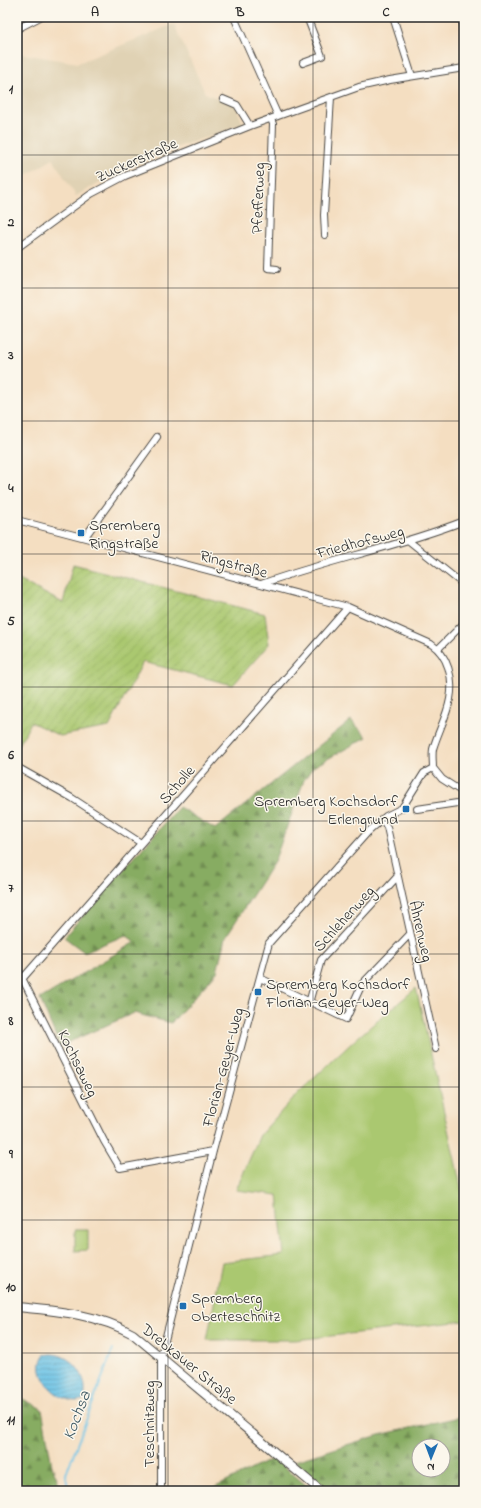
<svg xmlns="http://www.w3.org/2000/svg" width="481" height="1508" viewBox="0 0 481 1508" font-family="'Indie Flower',sans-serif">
<defs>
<pattern id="forest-firs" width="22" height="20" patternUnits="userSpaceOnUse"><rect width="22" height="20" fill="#87ac62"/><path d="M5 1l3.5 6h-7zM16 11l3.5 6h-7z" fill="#6f8c51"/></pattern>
<pattern id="garden-furrows" width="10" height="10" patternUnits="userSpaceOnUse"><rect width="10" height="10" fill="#aac870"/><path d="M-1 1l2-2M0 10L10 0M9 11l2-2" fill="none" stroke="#92ac61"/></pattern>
<pattern id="water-rules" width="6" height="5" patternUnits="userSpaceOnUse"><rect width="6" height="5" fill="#67c1e5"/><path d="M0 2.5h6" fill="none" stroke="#559dba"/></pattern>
</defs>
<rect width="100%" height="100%" fill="#fbf7ec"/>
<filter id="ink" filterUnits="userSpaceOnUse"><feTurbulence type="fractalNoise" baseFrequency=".025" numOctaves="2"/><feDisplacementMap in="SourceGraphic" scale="8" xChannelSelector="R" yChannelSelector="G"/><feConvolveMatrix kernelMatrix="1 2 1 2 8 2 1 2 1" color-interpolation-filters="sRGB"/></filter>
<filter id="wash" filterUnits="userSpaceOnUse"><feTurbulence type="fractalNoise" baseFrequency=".012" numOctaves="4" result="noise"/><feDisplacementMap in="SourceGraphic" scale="16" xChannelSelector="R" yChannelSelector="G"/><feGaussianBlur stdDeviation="0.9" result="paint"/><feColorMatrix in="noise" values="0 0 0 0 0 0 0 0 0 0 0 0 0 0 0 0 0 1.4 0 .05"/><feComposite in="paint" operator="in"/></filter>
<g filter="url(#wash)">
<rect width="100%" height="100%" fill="#f4dec1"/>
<path fill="#e0d2b4" d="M 174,24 L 205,93 L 236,106 L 243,124 L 164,152 L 112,175 L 76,196 L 53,159 L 17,181 L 17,53 L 78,63 Z"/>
<path fill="#aac870" stroke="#6a7a4e" d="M 416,988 L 464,1200 L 464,1321 L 295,1340 L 207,1340 L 222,1262 L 284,1255 L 278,1195 L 236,1190 L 260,1135 L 297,1094 L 357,1038 Z
M 75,1230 L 88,1230 L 88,1250 L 75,1251 Z"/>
<path fill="url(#forest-firs)" stroke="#596c46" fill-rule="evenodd" d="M 351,720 L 367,737 L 313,767 L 304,780 L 274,862 L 225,938 L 217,972 L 171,1023 L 134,1013 L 60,1046 L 40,999 L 135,942 L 126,935 L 84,952 L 64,937 L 179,807 L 215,829 Z
M 17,1396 L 42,1409 L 52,1466 L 62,1491 L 17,1491 Z
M 464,1416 L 464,1491 L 330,1491 L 295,1461 L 379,1435 ZM 419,1446 L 443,1446 L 443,1470 L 419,1470 Z
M 274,1458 L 313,1491 L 208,1491 Z"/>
<path fill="url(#garden-furrows)" stroke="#6a7a4e" d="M 73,564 L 265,614 L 269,644 L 233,685 L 143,662 L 109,727 L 60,736 L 31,722 L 17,749 L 17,579 L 63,603 Z"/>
<path fill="url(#water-rules)" stroke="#497688" d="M 50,1354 C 72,1354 90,1377 84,1399 C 66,1409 29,1378 44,1355 Z"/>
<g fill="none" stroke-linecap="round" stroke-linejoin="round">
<path stroke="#67c1e5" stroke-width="2" d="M 68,1491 L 66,1474 L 113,1349"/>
</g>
</g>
<g filter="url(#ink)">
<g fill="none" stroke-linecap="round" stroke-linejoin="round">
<g stroke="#494642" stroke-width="8">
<path id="minor" d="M 234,17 L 278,116
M 393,17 L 412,76
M 461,17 L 464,27
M 17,29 L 40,17
M 303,63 L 322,56 L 307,17
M 223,99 L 237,105 L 250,126
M 271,119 L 273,124 L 268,268 L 277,269
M 325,235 L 324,215 L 331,97
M 17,248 L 91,194 L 125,176 L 250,126 L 359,87 L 390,80 L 464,68
M 17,520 L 348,607 L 431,644 C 448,655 454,679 450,699 C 447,716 438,732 433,749 C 432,755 433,762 433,768
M 85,537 L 157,437
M 409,541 L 464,585
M 261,584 C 328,560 398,547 464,521
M 438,649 L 464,623
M 17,767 L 72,798 L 141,843
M 433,768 L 442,779 L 464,793
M 417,809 L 464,802
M 382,819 L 387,827 L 436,1049
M 17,968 L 104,1141 L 120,1168 L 213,1151
M 23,978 L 348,607
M 260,978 L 346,1019 L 362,984 L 410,934
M 309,1003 L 321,960 L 397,877
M 161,1491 L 161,1356 L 213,1151 L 269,943 L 367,833 L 386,816 L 402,808 L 424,773 L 433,768"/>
</g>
<g stroke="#494642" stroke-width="10">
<path id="tertiary" d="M 17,1307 C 58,1311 97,1314 133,1334 L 321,1491"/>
</g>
<use href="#minor" stroke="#fff" stroke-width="6"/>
<use href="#tertiary" stroke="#fff" stroke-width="8"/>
</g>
</g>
<path fill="none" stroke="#2b2b2b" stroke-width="1" stroke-opacity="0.55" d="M 168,17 L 168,1491M 313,17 L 313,1491M 17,155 L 464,155M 17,288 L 464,288M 17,421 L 464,421M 17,554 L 464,554M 17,687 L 464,687M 17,821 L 464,821M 17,954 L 464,954M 17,1087 L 464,1087M 17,1220 L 464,1220M 17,1353 L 464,1353"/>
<g fill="#1f6fb2" stroke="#fbf7ec" stroke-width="1.5">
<rect x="77" y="529" width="8" height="8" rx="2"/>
<rect x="402" y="805" width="8" height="8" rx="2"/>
<rect x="254" y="988" width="8" height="8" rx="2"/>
<rect x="179" y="1302" width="8" height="8" rx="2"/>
</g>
<g text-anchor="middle" stroke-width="3" stroke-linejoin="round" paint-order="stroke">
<g font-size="16" fill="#2b2b2b" stroke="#fbf7ec">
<text transform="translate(136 159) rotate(-24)" y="6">Zuckerstraße</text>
<text transform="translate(257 198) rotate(-88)" y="6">Pfefferweg</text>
<text transform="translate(360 541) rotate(-15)" y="6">Friedhofsweg</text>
<text transform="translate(234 563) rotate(15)" y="6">Ringstraße</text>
<text transform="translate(176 784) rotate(-49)" y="6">Scholle</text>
<text transform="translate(343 918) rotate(-48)" y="6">Schlehenweg</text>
<text transform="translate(422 931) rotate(77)" y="6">Ährenweg</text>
<text transform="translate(79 1063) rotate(64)" y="6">Kochsaweg</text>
<text transform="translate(222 1067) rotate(-75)" y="6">Florian-Geyer-Weg</text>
<text transform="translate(190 1363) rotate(39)" y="6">Drebkauer Straße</text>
<text transform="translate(148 1424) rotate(-90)" y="6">Teschnitzweg</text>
</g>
<g font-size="16" fill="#2b2b2b" stroke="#fbf7ec" text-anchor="start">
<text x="89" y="530">Spremberg<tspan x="89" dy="18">Ringstraße</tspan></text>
<text x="398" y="806" text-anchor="end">Spremberg Kochsdorf<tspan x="398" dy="18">Erlengrund</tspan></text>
<text x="266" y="989">Spremberg Kochsdorf<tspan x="266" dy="18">Florian-Geyer-Weg</tspan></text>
<text x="191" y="1303">Spremberg<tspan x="191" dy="18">Oberteschnitz</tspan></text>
</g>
<g font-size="17" font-style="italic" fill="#3d5863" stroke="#fbf7ec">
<text transform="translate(76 1415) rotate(-69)" y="6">Kochsa</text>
</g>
</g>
<rect width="481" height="1508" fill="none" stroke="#fbf7ec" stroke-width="44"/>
<g transform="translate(431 1458) rotate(181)"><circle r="19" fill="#fbf7ec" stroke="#a8a59f"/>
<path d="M0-3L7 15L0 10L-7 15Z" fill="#1f6fb2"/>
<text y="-6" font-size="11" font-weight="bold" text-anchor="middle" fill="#2b2b2b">N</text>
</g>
<rect x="22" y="22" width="437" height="1464" fill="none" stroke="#2b2b2b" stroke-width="1.5"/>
<g font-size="13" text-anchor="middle" font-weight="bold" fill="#2b2b2b">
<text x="95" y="16">A</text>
<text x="240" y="16">B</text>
<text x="386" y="16">C</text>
<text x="11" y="93">1</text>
<text x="11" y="226">2</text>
<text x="11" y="359">3</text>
<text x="11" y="492">4</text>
<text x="11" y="625">5</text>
<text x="11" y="759">6</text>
<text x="11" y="892">7</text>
<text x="11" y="1025">8</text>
<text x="11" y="1158">9</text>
<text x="11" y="1291">10</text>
<text x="11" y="1424">11</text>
</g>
</svg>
